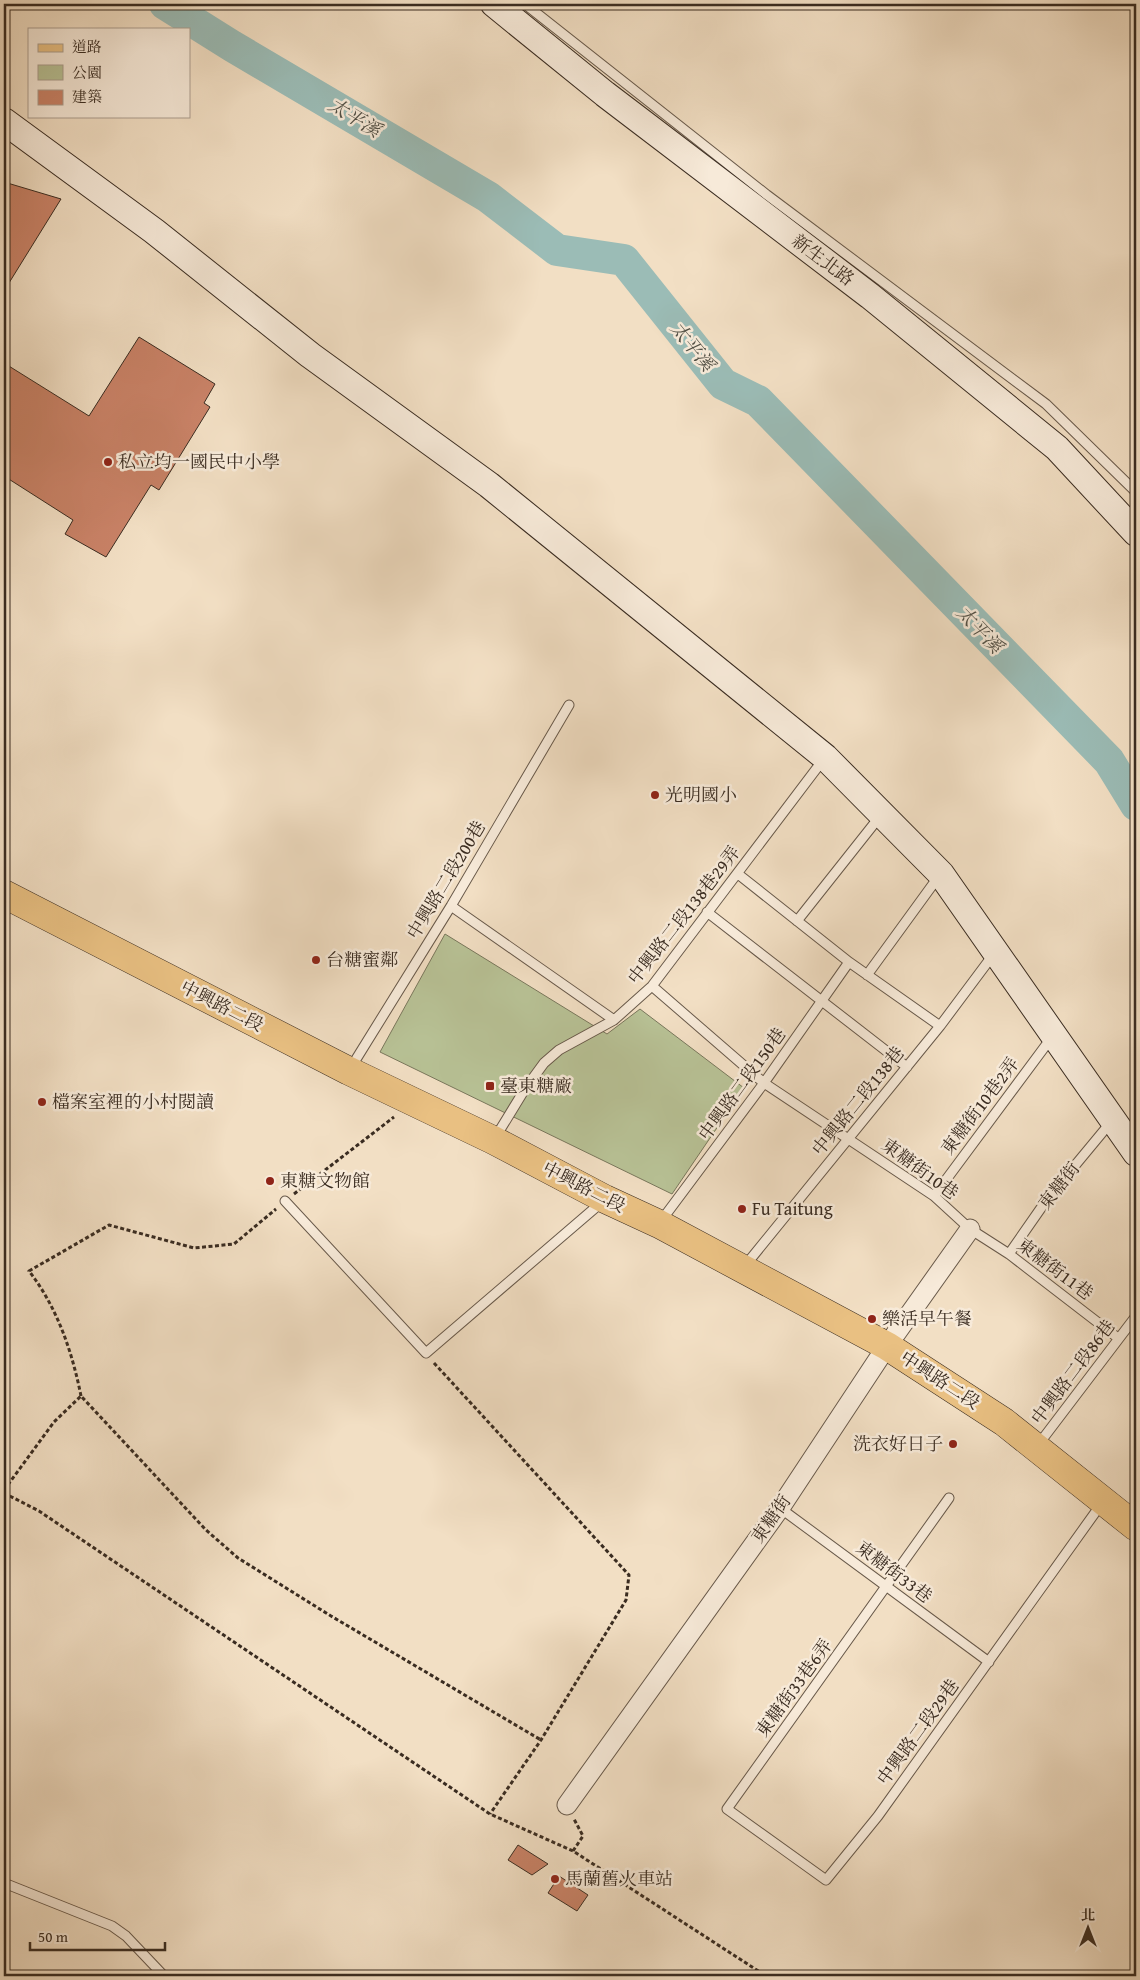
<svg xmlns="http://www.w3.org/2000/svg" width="1140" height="1980" viewBox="0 0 1140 1980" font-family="'Gentium Book Plus','Noto Serif TC',serif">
<rect width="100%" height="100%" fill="#f2dfc4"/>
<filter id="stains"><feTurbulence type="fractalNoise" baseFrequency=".004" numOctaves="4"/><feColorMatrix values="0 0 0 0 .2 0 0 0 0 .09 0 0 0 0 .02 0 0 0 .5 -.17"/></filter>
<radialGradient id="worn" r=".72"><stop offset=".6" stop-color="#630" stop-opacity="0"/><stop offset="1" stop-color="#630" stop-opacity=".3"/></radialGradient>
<path fill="#b8c296" stroke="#79775c" d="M 445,934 L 607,1034 L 640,1009 L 744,1088 L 672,1194 L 380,1052 Z"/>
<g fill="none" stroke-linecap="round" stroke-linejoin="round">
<path stroke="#9bbcb6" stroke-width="32" d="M 165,4 L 232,46 L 488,197 L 557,250 L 624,260 L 723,384 L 758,401 L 1109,761 L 1136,805"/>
</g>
<path fill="#c98267" stroke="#3a2c21" d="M 4,182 L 61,199 L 4,291 Z
M 139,337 L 215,384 L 204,403 L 210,407 L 159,490 L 151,485 L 106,557 L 65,534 L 73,520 L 4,476 L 4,363 L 89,416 Z
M 518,1845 L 548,1864 L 532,1875 L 508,1860 Z
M 559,1876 L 588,1895 L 577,1911 L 548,1893 Z"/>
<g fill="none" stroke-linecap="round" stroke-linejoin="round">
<g stroke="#68594a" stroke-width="11">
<path id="lane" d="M 525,4 L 767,195 L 1046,404 L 1136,492
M 738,874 L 849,962 L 940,1026
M 451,906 L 614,1020
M 707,912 L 907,1067
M 797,921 L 881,815
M 867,975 L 939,876
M 652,986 L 764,1083 L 934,1196 L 970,1229 L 1009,1254 L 1118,1338
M 350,1069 L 451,906 L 569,705
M 495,1138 L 525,1089 L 544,1063 L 559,1050 L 614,1020 L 652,986 L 823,760
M 934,1196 L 1052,1037
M 285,1201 L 426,1353 L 602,1202
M 661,1221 L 764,1083 L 849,962
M 1009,1254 L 1048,1198 L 1111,1122
M 744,1267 L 940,1026 L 993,955
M 1038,1445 L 1136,1316
M 949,1498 L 727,1809 L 826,1880 L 878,1816 L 1102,1503
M 780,1508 L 989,1662
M 4,1883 L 112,1926 L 126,1936 L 164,1976"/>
</g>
<g stroke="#68594a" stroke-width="21">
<path id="street" d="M 567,1805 L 780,1508 L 887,1346 L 970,1229"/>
</g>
<g stroke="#3a2c21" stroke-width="28">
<path id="secondary" d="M 494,4 L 605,94 L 870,296 L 1057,448 L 1136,533
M 4,121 L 154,231 L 310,355 L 489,485 L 825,757 L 941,874 L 1136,1153"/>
</g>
<g stroke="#3a2c21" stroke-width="29">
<path id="primary" d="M 4,894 L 349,1071 L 493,1140 L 605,1199 L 659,1224 L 887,1346 L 1004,1422 L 1136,1527"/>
</g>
<path stroke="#3a2c21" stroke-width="3" stroke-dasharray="4 2.5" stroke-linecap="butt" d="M 294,1194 L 394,1117
M 434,1363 L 629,1575 L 626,1600 L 541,1740 L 490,1814
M 81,1396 C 72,1351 57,1307 29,1271 L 109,1225 L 194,1248 L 234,1244 L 276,1209
M 4,1490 L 54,1422 L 81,1396 L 206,1530 L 238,1558 L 331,1616 L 541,1740
M 4,1493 L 39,1511 L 490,1814 L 573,1851 L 766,1976
M 4,1513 L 4,1523
M 573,1851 L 583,1836 L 574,1819"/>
<use href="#lane" stroke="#f7ead9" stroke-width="9"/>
<use href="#street" stroke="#f7ead9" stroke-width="19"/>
<use href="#secondary" stroke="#f7ead9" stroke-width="26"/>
<use href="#primary" stroke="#e9c082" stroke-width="28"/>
</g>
<g fill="#8f2418" stroke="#f7ead9" stroke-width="2">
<circle cx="108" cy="462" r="5"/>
<circle cx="655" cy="795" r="5"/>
<circle cx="316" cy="960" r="5"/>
<rect x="485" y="1081" width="10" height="10" rx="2.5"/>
<circle cx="42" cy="1102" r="5"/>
<circle cx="270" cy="1181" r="5"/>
<circle cx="742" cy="1209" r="5"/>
<circle cx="872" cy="1319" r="5"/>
<circle cx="953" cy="1444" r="5"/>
<circle cx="555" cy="1879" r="5"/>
</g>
<g text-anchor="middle" stroke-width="5" stroke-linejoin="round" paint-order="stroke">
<g font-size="18" fill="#3a2c21" stroke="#f7ead9">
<text transform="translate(823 260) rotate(37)" y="6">新生北路</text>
<text transform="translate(446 880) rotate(-59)" y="6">中興路二段200巷</text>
<text transform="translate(684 915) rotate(-52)" y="6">中興路二段138巷29弄</text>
<text transform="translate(222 1006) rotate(27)" y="6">中興路二段</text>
<text transform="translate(742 1084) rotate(-54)" y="6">中興路二段150巷</text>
<text transform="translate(858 1101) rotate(-51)" y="6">中興路二段138巷</text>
<text transform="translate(980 1106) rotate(-53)" y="6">東糖街10巷2弄</text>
<text transform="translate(920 1169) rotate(36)" y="6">東糖街10巷</text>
<text transform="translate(1059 1186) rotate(-52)" y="6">東糖街</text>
<text transform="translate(584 1187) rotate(27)" y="6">中興路二段</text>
<text transform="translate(1055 1269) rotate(37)" y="6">東糖街11巷</text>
<text transform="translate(1073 1372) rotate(-53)" y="6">中興路二段86巷</text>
<text transform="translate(940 1380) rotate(33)" y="6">中興路二段</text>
<text transform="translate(771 1519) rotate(-55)" y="6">東糖街</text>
<text transform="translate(894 1572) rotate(37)" y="6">東糖街33巷</text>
<text transform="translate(794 1688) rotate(-54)" y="6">東糖街33巷6弄</text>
<text transform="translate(918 1732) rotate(-54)" y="6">中興路二段29巷</text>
</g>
<g font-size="18" fill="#3a2c21" stroke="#f7ead9" text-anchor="start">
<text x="118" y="468">私立均一國民中小學</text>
<text x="665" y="801">光明國小</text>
<text x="326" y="966">台糖蜜鄰</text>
<text x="500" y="1092">臺東糖廠</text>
<text x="52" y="1108">檔案室裡的小村閱讀</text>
<text x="280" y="1187">東糖文物館</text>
<text x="752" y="1215">Fu Taitung</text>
<text x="882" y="1325">樂活早午餐</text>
<text x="943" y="1450" text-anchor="end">洗衣好日子</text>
<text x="565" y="1885">馬蘭舊火車站</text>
</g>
<g font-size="19" font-style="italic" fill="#525046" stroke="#f7ead9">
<text transform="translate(355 117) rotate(31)" y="7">太平溪</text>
<text transform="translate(693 346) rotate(51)" y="7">太平溪</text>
<text transform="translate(980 629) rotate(46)" y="7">太平溪</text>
</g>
</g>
<rect width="1140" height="1980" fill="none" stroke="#f2dfc4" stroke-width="20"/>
<rect x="5" y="5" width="1130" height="1970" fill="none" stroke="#3a2c21" stroke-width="2.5"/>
<rect x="10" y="10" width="1120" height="1960" fill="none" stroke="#3a2c21"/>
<rect x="28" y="28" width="162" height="90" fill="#f7ead9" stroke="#ab9e8f"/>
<rect x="38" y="44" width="25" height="8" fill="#e9c082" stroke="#ab9e8f"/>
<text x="72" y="52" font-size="15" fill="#3a2c21">道路</text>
<rect x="38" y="65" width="25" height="15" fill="#b8c296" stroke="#ab9e8f"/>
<text x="72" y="78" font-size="15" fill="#3a2c21">公園</text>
<rect x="38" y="90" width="25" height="15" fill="#c98267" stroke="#ab9e8f"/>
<text x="72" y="102" font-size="15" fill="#3a2c21">建築</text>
<g transform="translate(1088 1928)" stroke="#f7ead9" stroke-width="4" paint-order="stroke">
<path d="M0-4L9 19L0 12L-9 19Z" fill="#3a2c21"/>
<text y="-8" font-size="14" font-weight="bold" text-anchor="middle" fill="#3a2c21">北</text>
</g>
<path d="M30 1942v8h135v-8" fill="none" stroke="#3a2c21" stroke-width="2.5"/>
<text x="38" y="1942" font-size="15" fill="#3a2c21" stroke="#f7ead9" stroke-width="4" paint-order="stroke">50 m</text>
<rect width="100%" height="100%" filter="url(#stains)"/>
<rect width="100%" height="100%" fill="url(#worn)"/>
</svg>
